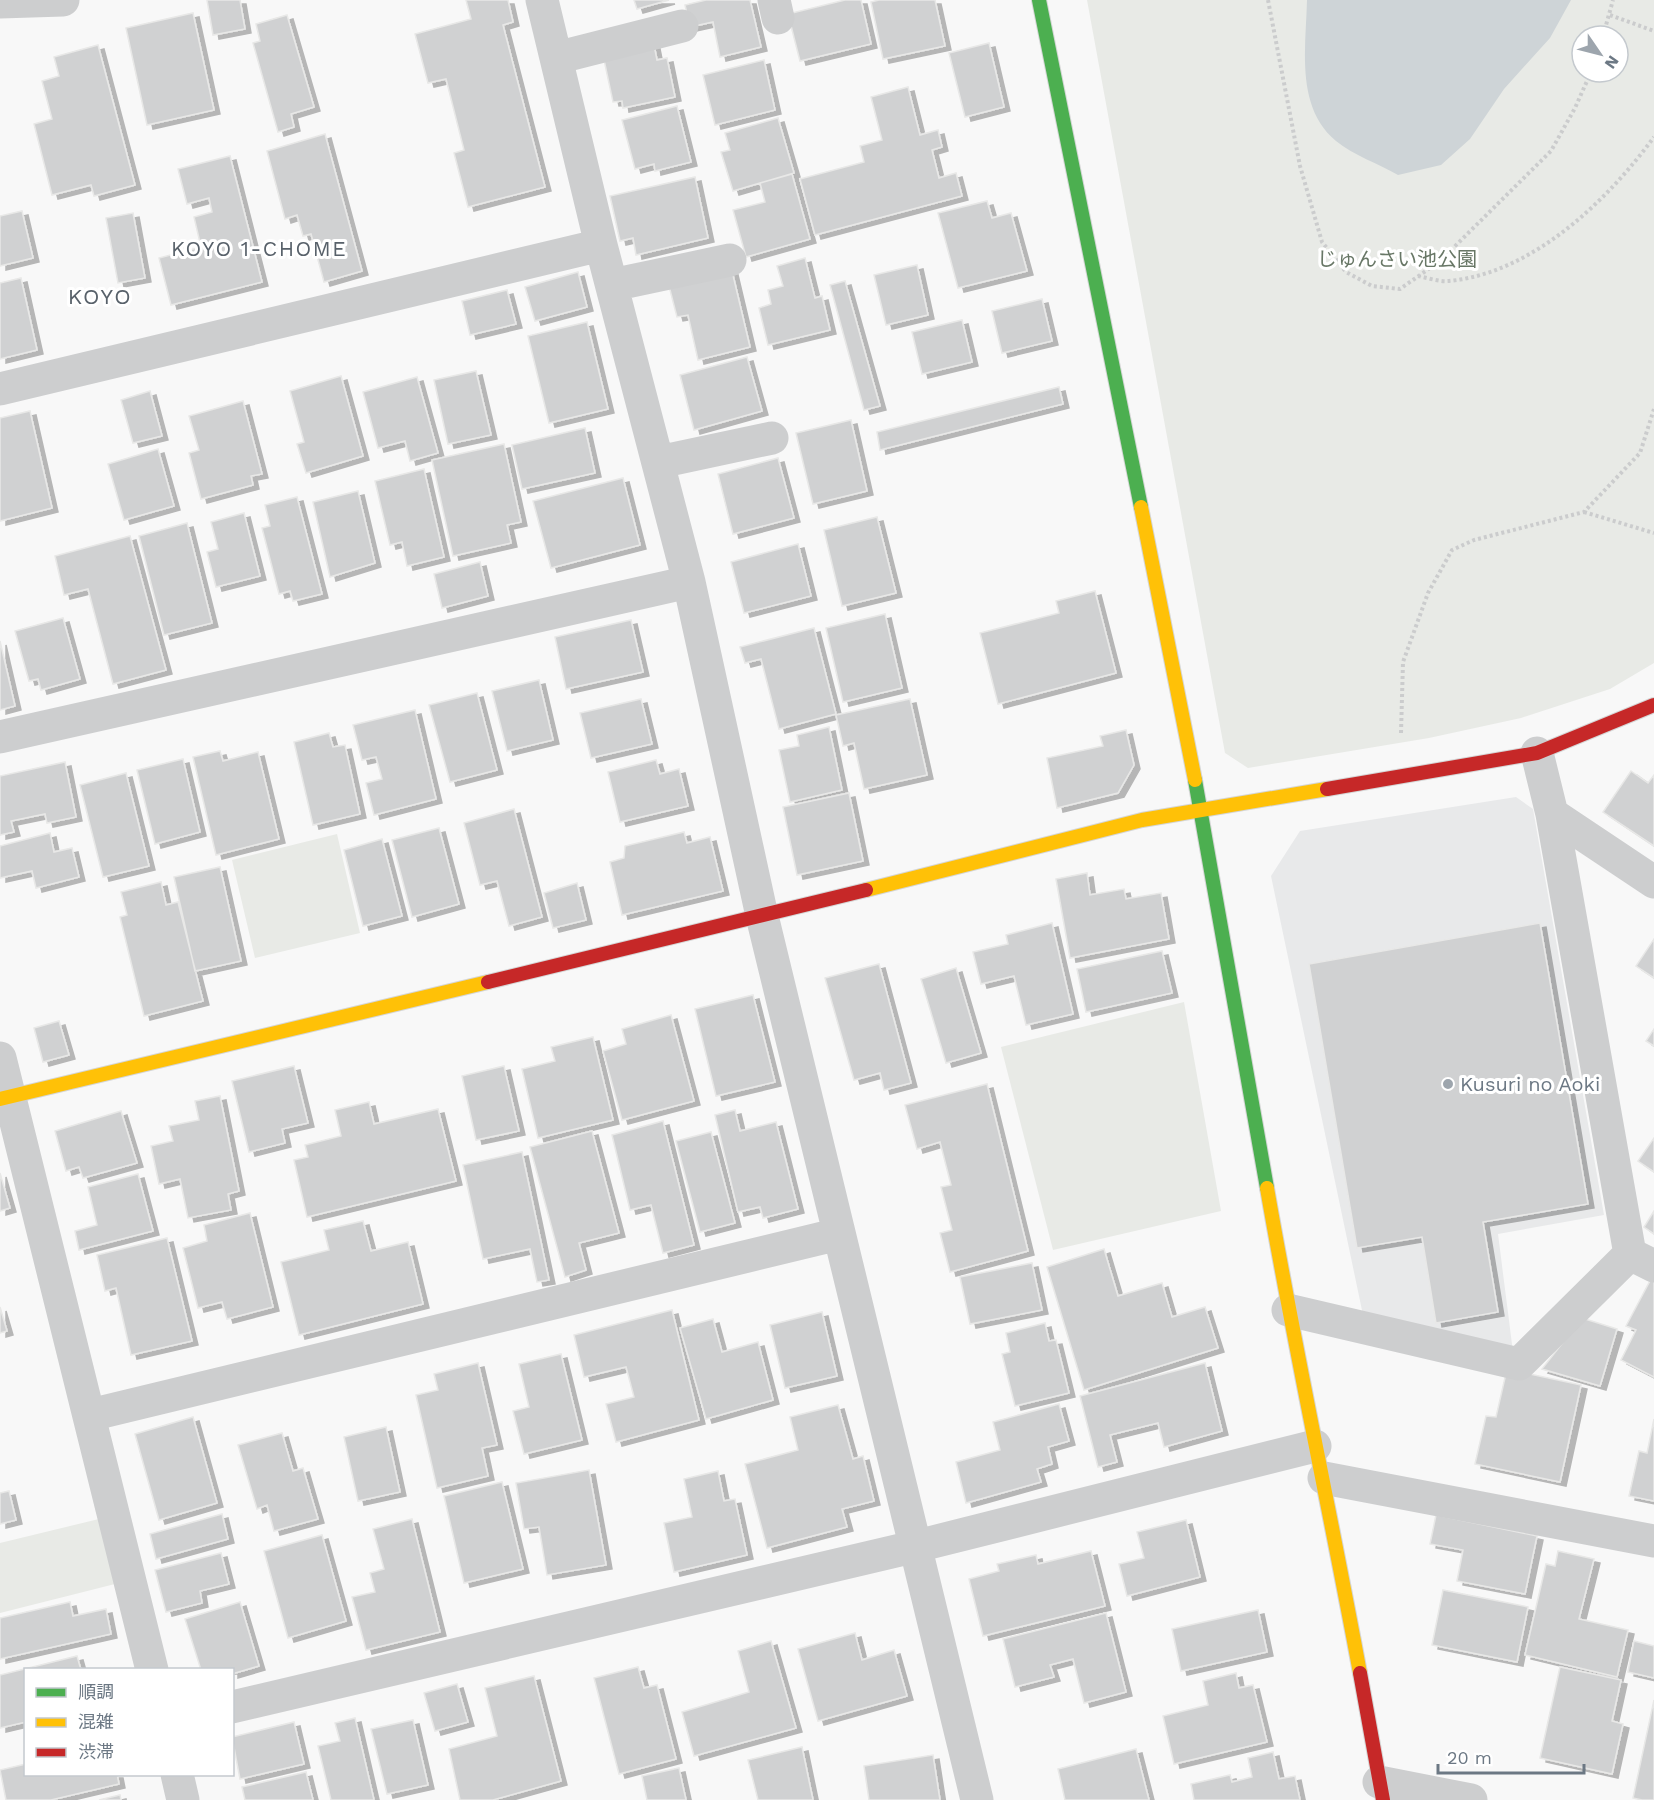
<svg xmlns="http://www.w3.org/2000/svg" width="1654" height="1800" viewBox="0 0 1654 1800" font-family="'Work Sans','Noto Sans JP',sans-serif">
<defs>
<filter id="shadow"><feDropShadow dx="6" dy="4" stdDeviation="0" flood-color="#0004"/></filter>
</defs>
<rect width="100%" height="100%" fill="#f8f8f8"/>
<path fill="#e8e9ea" d="M 1516,797 L 1533,809 L 1604,1215 L 1498,1234 L 1513,1352 L 1363,1315 L 1271,876 L 1300,831 Z"/>
<path fill="#e8eae6" fill-rule="evenodd" d="M 1087,0 L 1654,0 L 1654,663 L 1610,689 L 1521,718 L 1429,738 L 1248,768 L 1225,753 ZM 1582,36 L 1618,36 L 1618,72 L 1582,72 Z
M 337,834 L 360,933 L 255,958 L 232,860 Z
M 1184,1002 L 1221,1211 L 1053,1250 L 1001,1047 Z
M 103,1518 L 119,1583 L 0,1613 L 0,1543 Z"/>
<path fill="#ced4d7" d="M 1307,0 L 1571,0 L 1550,38 L 1504,89 L 1470,139 L 1441,165 L 1398,175 C 1379,164 1353,155 1336,141 C 1295,107 1306,47 1307,0 Z"/>
<path fill="#d0d1d2" stroke="#e8e8e7" stroke-width="1.5" filter="url(#shadow)" d="M 207,0 L 240,0 L 245,29 L 213,35 Z
M 466,0 L 508,0 L 513,22 L 503,25 L 545,187 L 468,207 L 454,153 L 464,150 L 446,79 L 428,83 L 415,34 L 471,19 Z
M 634,0 L 669,0 L 637,9 Z
M 706,0 L 750,0 L 761,47 L 720,57 L 713,22 L 690,27 L 685,5 Z
M 845,0 L 861,0 L 871,44 L 800,61 L 788,14 Z
M 879,0 L 935,0 L 945,46 L 883,59 L 871,2 Z
M 193,13 L 214,110 L 147,125 L 126,28 Z
M 287,15 L 314,107 L 291,114 L 294,127 L 278,132 L 253,43 L 260,41 L 256,24 Z
M 989,43 L 1004,107 L 965,117 L 949,53 Z
M 98,45 L 135,185 L 94,196 L 91,185 L 52,195 L 34,124 L 52,119 L 42,81 L 59,76 L 54,57 Z
M 654,45 L 657,60 L 667,58 L 675,97 L 623,108 L 622,101 L 613,102 L 603,55 Z
M 764,60 L 775,110 L 715,125 L 703,75 Z
M 908,87 L 920,135 L 938,130 L 942,147 L 932,150 L 939,178 L 956,173 L 962,196 L 815,235 L 800,179 L 864,162 L 860,146 L 882,140 L 871,97 Z
M 677,106 L 691,162 L 655,171 L 654,164 L 635,169 L 622,120 Z
M 778,118 L 794,173 L 733,191 L 721,152 L 730,150 L 725,133 Z
M 325,134 L 362,271 L 324,282 L 311,234 L 303,236 L 297,215 L 285,219 L 267,151 Z
M 230,156 L 262,282 L 171,305 L 159,258 L 201,247 L 194,217 L 212,212 L 209,198 L 187,204 L 178,169 Z
M 792,174 L 810,239 L 746,257 L 733,210 L 765,202 L 760,183 Z
M 695,177 L 708,238 L 636,255 L 633,238 L 620,241 L 610,196 Z
M 987,201 L 992,218 L 1011,213 L 1027,271 L 958,288 L 938,213 Z
M 22,211 L 33,258 L 0,266 L 0,216 Z
M 133,213 L 145,278 L 118,283 L 106,218 Z
M 805,258 L 815,298 L 822,296 L 830,330 L 768,345 L 759,308 L 771,304 L 768,290 L 783,286 L 777,266 Z
M 917,265 L 928,315 L 886,325 L 874,275 Z
M 732,271 L 750,347 L 698,360 L 688,315 L 677,317 L 669,286 Z
M 578,272 L 587,307 L 535,321 L 525,287 Z
M 21,278 L 37,350 L 0,359 L 0,283 Z
M 845,281 L 880,406 L 864,410 L 830,285 Z
M 507,290 L 516,324 L 470,335 L 462,301 Z
M 1042,299 L 1052,341 L 1002,353 L 992,311 Z
M 962,320 L 972,362 L 922,374 L 912,332 Z
M 587,322 L 608,409 L 549,423 L 528,336 Z
M 747,357 L 762,411 L 694,430 L 680,375 Z
M 476,371 L 491,435 L 448,444 L 434,380 Z
M 341,376 L 363,456 L 306,473 L 297,444 L 304,442 L 290,391 Z
M 417,377 L 438,453 L 410,461 L 405,441 L 378,448 L 363,392 Z
M 1059,387 L 1063,404 L 880,450 L 877,432 Z
M 150,391 L 162,436 L 133,443 L 121,400 Z
M 243,401 L 262,474 L 251,476 L 253,485 L 201,499 L 189,453 L 199,450 L 189,416 Z
M 30,411 L 52,508 L 0,521 L 0,418 Z
M 851,420 L 867,491 L 813,504 L 796,433 Z
M 585,428 L 595,473 L 522,489 L 512,445 Z
M 504,444 L 521,522 L 507,525 L 511,543 L 453,556 L 432,460 Z
M 158,449 L 174,506 L 124,520 L 108,464 Z
M 778,458 L 794,518 L 733,534 L 718,474 Z
M 424,469 L 444,557 L 407,566 L 402,542 L 390,545 L 375,481 Z
M 623,478 L 640,545 L 551,568 L 533,501 Z
M 358,491 L 375,563 L 330,577 L 313,502 Z
M 297,497 L 322,594 L 293,601 L 290,591 L 279,594 L 262,528 L 270,526 L 265,505 Z
M 244,513 L 260,576 L 216,587 L 207,552 L 218,549 L 211,522 Z
M 877,517 L 896,593 L 842,606 L 824,530 Z
M 187,523 L 212,623 L 164,635 L 139,536 Z
M 130,536 L 166,670 L 113,684 L 88,589 L 64,595 L 55,556 Z
M 798,544 L 811,596 L 744,613 L 731,562 Z
M 480,562 L 488,596 L 442,608 L 434,574 Z
M 1095,591 L 1116,673 L 998,704 L 980,633 L 1059,613 L 1056,601 Z
M 885,614 L 902,688 L 843,702 L 826,628 Z
M 63,618 L 80,679 L 41,690 L 38,679 L 29,681 L 15,631 Z
M 631,620 L 643,672 L 566,689 L 555,637 Z
M 814,628 L 836,714 L 779,729 L 761,659 L 745,663 L 740,647 Z
M 0,641 L 15,706 L 0,710 Z
M 539,680 L 553,740 L 507,751 L 492,691 Z
M 477,693 L 497,770 L 450,782 L 429,705 Z
M 641,699 L 652,744 L 591,758 L 580,713 Z
M 910,699 L 927,775 L 864,789 L 854,743 L 843,746 L 836,715 Z
M 415,710 L 436,799 L 374,815 L 366,783 L 382,779 L 376,757 L 362,760 L 353,725 Z
M 829,727 L 842,790 L 790,802 L 779,750 L 799,746 L 797,735 Z
M 1126,730 L 1134,765 L 1118,793 L 1057,808 L 1047,758 L 1103,746 L 1100,736 Z
M 329,733 L 333,747 L 345,745 L 360,814 L 313,825 L 294,742 Z
M 220,751 L 223,761 L 258,752 L 279,839 L 216,855 L 193,757 Z
M 183,759 L 200,832 L 155,844 L 137,770 Z
M 656,760 L 660,774 L 679,769 L 688,806 L 620,822 L 608,772 Z
M 65,762 L 76,817 L 47,823 L 45,814 L 11,821 L 14,832 L 0,835 L 0,776 Z
M 1631,771 L 1648,783 L 1654,775 L 1654,846 L 1603,812 Z
M 126,773 L 149,866 L 103,877 L 80,785 Z
M 849,793 L 863,861 L 797,875 L 783,807 Z
M 514,809 L 542,917 L 509,926 L 497,881 L 480,885 L 464,823 Z
M 439,828 L 459,904 L 412,917 L 392,840 Z
M 684,832 L 687,843 L 710,837 L 723,891 L 622,915 L 610,862 L 624,858 L 625,846 Z
M 50,833 L 54,852 L 72,848 L 79,877 L 36,888 L 32,871 L 0,878 L 0,846 Z
M 382,839 L 402,916 L 363,926 L 344,850 Z
M 220,867 L 241,961 L 195,971 L 174,877 Z
M 1087,873 L 1090,895 L 1124,889 L 1126,899 L 1161,893 L 1169,939 L 1070,958 L 1056,879 Z
M 161,882 L 166,905 L 178,902 L 203,1001 L 144,1016 L 120,917 L 127,915 L 121,892 Z
M 577,883 L 586,920 L 553,928 L 544,893 Z
M 1052,923 L 1073,1014 L 1026,1025 L 1014,976 L 981,984 L 973,952 L 1008,944 L 1006,935 Z
M 1540,923 L 1588,1204 L 1483,1222 L 1498,1312 L 1436,1323 L 1422,1237 L 1357,1248 L 1309,964 Z
M 1654,939 L 1654,978 L 1636,966 Z
M 1162,951 L 1172,993 L 1086,1012 L 1077,969 Z
M 879,964 L 911,1083 L 884,1090 L 880,1073 L 854,1080 L 825,978 Z
M 956,968 L 981,1053 L 946,1063 L 921,979 Z
M 753,995 L 775,1082 L 716,1096 L 695,1009 Z
M 671,1015 L 694,1101 L 622,1120 L 603,1051 L 626,1044 L 622,1029 Z
M 59,1021 L 69,1055 L 43,1062 L 34,1028 Z
M 1654,1029 L 1654,1046 L 1646,1041 Z
M 593,1037 L 613,1120 L 538,1138 L 522,1069 L 555,1061 L 551,1047 Z
M 294,1066 L 308,1123 L 282,1129 L 285,1143 L 249,1152 L 232,1081 Z
M 504,1066 L 519,1131 L 476,1140 L 462,1076 Z
M 987,1084 L 1028,1251 L 950,1272 L 940,1233 L 952,1230 L 941,1187 L 951,1185 L 940,1142 L 917,1149 L 905,1105 Z
M 220,1096 L 239,1191 L 228,1194 L 231,1210 L 188,1218 L 180,1179 L 159,1184 L 151,1146 L 173,1141 L 169,1126 L 199,1120 L 195,1101 Z
M 369,1102 L 374,1124 L 438,1109 L 456,1181 L 307,1217 L 294,1160 L 308,1157 L 305,1145 L 341,1136 L 335,1110 Z
M 735,1110 L 740,1131 L 776,1122 L 798,1209 L 763,1218 L 760,1207 L 738,1212 L 715,1115 Z
M 121,1111 L 137,1163 L 83,1178 L 79,1167 L 66,1171 L 55,1131 Z
M 663,1121 L 694,1245 L 663,1253 L 651,1205 L 630,1210 L 612,1135 Z
M 592,1131 L 619,1233 L 579,1243 L 586,1270 L 565,1277 L 530,1147 Z
M 711,1132 L 735,1223 L 700,1232 L 676,1141 Z
M 1654,1138 L 1654,1172 L 1638,1161 Z
M 522,1152 L 549,1280 L 537,1282 L 530,1249 L 483,1259 L 463,1165 Z
M 0,1173 L 10,1208 L 0,1211 Z
M 138,1174 L 153,1231 L 79,1250 L 75,1231 L 97,1225 L 88,1187 Z
M 1654,1211 L 1654,1234 L 1644,1227 Z
M 250,1213 L 273,1307 L 227,1319 L 222,1302 L 198,1308 L 183,1248 L 207,1241 L 204,1225 Z
M 363,1221 L 371,1251 L 408,1242 L 423,1304 L 299,1335 L 281,1262 L 329,1250 L 324,1230 Z
M 167,1238 L 192,1341 L 131,1355 L 116,1288 L 105,1291 L 97,1255 Z
M 1104,1249 L 1118,1296 L 1162,1283 L 1172,1317 L 1205,1307 L 1218,1348 L 1084,1390 L 1047,1267 Z
M 1032,1263 L 1042,1310 L 970,1324 L 960,1277 Z
M 1651,1279 L 1654,1280 L 1654,1377 L 1621,1360 L 1636,1330 L 1626,1326 Z
M 0,1307 L 7,1331 L 0,1333 Z
M 672,1310 L 699,1420 L 616,1442 L 606,1404 L 634,1397 L 626,1367 L 584,1377 L 574,1335 Z
M 822,1312 L 837,1376 L 785,1388 L 770,1325 Z
M 1582,1318 L 1617,1329 L 1600,1386 L 1542,1369 Z
M 713,1319 L 722,1352 L 758,1342 L 773,1400 L 706,1419 L 680,1328 Z
M 1045,1323 L 1049,1341 L 1056,1340 L 1069,1393 L 1015,1406 L 1002,1354 L 1010,1352 L 1006,1333 Z
M 561,1354 L 582,1440 L 524,1454 L 513,1411 L 529,1407 L 519,1364 Z
M 478,1363 L 497,1445 L 482,1448 L 488,1476 L 437,1488 L 416,1395 L 438,1390 L 434,1374 Z
M 1205,1363 L 1222,1431 L 1164,1447 L 1158,1423 L 1110,1435 L 1117,1462 L 1098,1467 L 1080,1396 Z
M 1507,1369 L 1581,1385 L 1560,1482 L 1475,1464 L 1486,1416 L 1496,1417 Z
M 1059,1404 L 1069,1441 L 1048,1447 L 1052,1464 L 1037,1469 L 1041,1482 L 966,1503 L 956,1462 L 1000,1450 L 993,1422 Z
M 838,1405 L 853,1459 L 863,1456 L 874,1501 L 842,1509 L 847,1527 L 767,1548 L 745,1464 L 798,1450 L 790,1417 Z
M 193,1417 L 217,1503 L 159,1520 L 135,1434 Z
M 1654,1419 L 1654,1501 L 1629,1496 L 1639,1451 L 1647,1453 Z
M 386,1427 L 400,1492 L 358,1501 L 344,1437 Z
M 282,1433 L 293,1471 L 303,1468 L 318,1519 L 274,1531 L 267,1505 L 257,1509 L 238,1445 Z
M 589,1470 L 606,1565 L 547,1575 L 539,1527 L 524,1529 L 516,1483 Z
M 718,1471 L 724,1501 L 735,1499 L 747,1555 L 674,1572 L 664,1523 L 692,1517 L 684,1479 Z
M 502,1482 L 523,1569 L 464,1583 L 444,1496 Z
M 9,1491 L 16,1520 L 0,1524 L 0,1493 Z
M 222,1514 L 228,1539 L 156,1559 L 150,1534 Z
M 1436,1515 L 1537,1536 L 1525,1594 L 1457,1581 L 1463,1550 L 1430,1544 Z
M 412,1519 L 440,1632 L 366,1650 L 352,1597 L 375,1592 L 370,1573 L 384,1569 L 373,1529 Z
M 1186,1520 L 1200,1577 L 1127,1596 L 1119,1564 L 1144,1558 L 1137,1532 Z
M 322,1535 L 346,1621 L 288,1638 L 264,1551 Z
M 1091,1551 L 1105,1606 L 983,1636 L 969,1579 L 999,1571 L 997,1564 L 1036,1555 L 1038,1564 Z
M 1558,1551 L 1594,1559 L 1579,1619 L 1628,1630 L 1617,1677 L 1525,1655 L 1546,1564 L 1555,1566 Z
M 221,1553 L 229,1584 L 200,1591 L 202,1603 L 166,1612 L 155,1570 Z
M 1443,1590 L 1528,1607 L 1517,1662 L 1432,1645 Z
M 70,1602 L 73,1616 L 106,1609 L 111,1634 L 0,1659 L 0,1618 Z
M 240,1602 L 259,1666 L 232,1674 L 232,1670 L 201,1670 L 185,1619 Z
M 1258,1610 L 1267,1652 L 1181,1671 L 1172,1629 Z
M 1106,1613 L 1126,1692 L 1084,1703 L 1073,1659 L 1050,1665 L 1054,1677 L 1015,1687 L 1003,1639 Z
M 855,1633 L 862,1660 L 894,1650 L 907,1696 L 818,1721 L 798,1649 Z
M 771,1641 L 796,1728 L 694,1756 L 682,1712 L 749,1692 L 738,1651 Z
M 1634,1641 L 1654,1646 L 1654,1678 L 1628,1672 Z
M 77,1656 L 81,1670 L 26,1670 L 26,1722 L 0,1728 L 0,1675 Z
M 638,1667 L 644,1688 L 657,1685 L 676,1759 L 619,1774 L 594,1678 Z
M 1560,1667 L 1621,1680 L 1612,1721 L 1623,1724 L 1612,1774 L 1540,1758 Z
M 1236,1673 L 1239,1688 L 1253,1685 L 1267,1742 L 1174,1764 L 1163,1716 L 1208,1705 L 1203,1681 Z
M 534,1676 L 561,1781 L 493,1800 L 460,1800 L 449,1749 L 497,1736 L 485,1688 Z
M 457,1684 L 468,1722 L 435,1731 L 424,1693 Z
M 1654,1700 L 1654,1800 L 1642,1800 L 1633,1798 Z
M 355,1718 L 374,1800 L 331,1800 L 318,1746 L 340,1741 L 335,1723 Z
M 413,1720 L 428,1785 L 387,1794 L 371,1729 Z
M 294,1722 L 304,1764 L 240,1779 L 232,1737 Z
M 802,1747 L 813,1800 L 758,1800 L 748,1760 Z
M 1136,1749 L 1149,1800 L 1065,1800 L 1058,1769 Z
M 1273,1752 L 1279,1779 L 1295,1776 L 1300,1800 L 1194,1800 L 1191,1784 L 1230,1775 L 1232,1782 L 1252,1777 L 1248,1758 Z
M 933,1755 L 940,1800 L 869,1800 L 864,1766 Z
M 26,1764 L 26,1774 L 117,1774 L 119,1784 L 51,1800 L 6,1800 L 0,1770 Z
M 679,1768 L 686,1800 L 647,1800 L 642,1776 Z
M 306,1772 L 313,1800 L 245,1800 L 242,1787 Z
M 120,1795 L 121,1800 L 99,1800 Z"/>
<g fill="none" stroke-linecap="round" stroke-linejoin="round">
<g stroke="#d5d6d6" stroke-width="16">
<path id="fast" d="M 1039,0 L 1141,507
M 1195,780 L 1267,1188"/>
</g>
<g stroke="#d5d6d6" stroke-width="16">
<path id="slow" d="M 1141,507 L 1195,780
M 866,890 L 1142,820 L 1327,789
M 0,1099 L 488,982
M 1267,1188 C 1295,1350 1330,1511 1360,1673"/>
</g>
<g stroke="#d5d6d6" stroke-width="16">
<path id="jam" d="M 1327,789 L 1537,753 L 1654,705
M 488,982 L 866,890
M 1360,1673 L 1383,1800"/>
</g>
<path stroke="#cbcccd" stroke-width="4" stroke-dasharray="3 3" stroke-linecap="butt" d="M 1268,0 L 1300,166 L 1322,242 L 1346,272 L 1372,286 L 1400,289 L 1440,261 L 1551,151 L 1575,108 L 1591,72
M 1610,15 L 1654,31
M 1603,36 L 1613,0
M 1418,276 C 1428,278 1440,282 1449,281 C 1533,273 1607,201 1654,137
M 1584,512 L 1654,533
M 1401,733 L 1403,662 L 1428,593 L 1452,550 L 1474,540 L 1584,512 L 1640,453 L 1654,409"/>
<path stroke="#cdcecf" stroke-width="33" d="M 542,0 L 601,245 L 689,582 L 762,916 L 977,1800
M 774,0 L 778,18
M 0,2 L 63,0
M 556,58 L 682,26
M 612,285 L 730,260
M 0,389 L 601,245
M 659,462 L 772,438
M 0,737 L 689,582
M 1537,753 L 1552,814 L 1630,1254 L 1654,1266
M 1552,814 L 1654,882
M 0,1058 L 152,1670
M 1288,1310 L 1519,1364 L 1630,1254
M 90,1415 L 839,1234
M 1324,1478 L 1654,1541
M 232,1707 L 913,1547 L 1315,1446
M 177,1774 L 183,1800
M 1379,1782 L 1471,1800"/>
<use href="#fast" stroke="#4caf50" stroke-width="14"/>
<use href="#slow" stroke="#ffc107" stroke-width="14"/>
<use href="#jam" stroke="#c62828" stroke-width="14"/>
</g>
<circle fill="#9da5ad" stroke="#fff" stroke-width="2" cx="1448" cy="1084" r="6"/>
<g text-anchor="middle" stroke-width="6" stroke-linejoin="round" paint-order="stroke">
<g font-size="20" fill="#687766" stroke="#fff">
<text x="1397" y="266">じゅんさい池公園</text>
</g>
<g font-size="20" fill="#6c7884" stroke="#fff" text-anchor="start">
<text x="1460" y="1091">Kusuri no Aoki</text>
</g>
<g font-size="21" letter-spacing="1.5" fill="#58616a" stroke="#fff">
<text x="259" y="256">KOYO 1-CHOME</text>
</g>
<g font-size="22" letter-spacing="1.5" fill="#58616a" stroke="#fff">
<text x="100" y="304">KOYO</text>
</g>
</g>
<rect x="24" y="1668" width="210" height="108" fill="#ffffff" stroke="#c4c9ce" stroke-width="1.5"/>
<rect x="36" y="1688" width="30" height="9" fill="#4caf50" stroke="#c4c9ce" stroke-width="1.5"/>
<text x="78" y="1698" font-size="18" fill="#6c7884">順調</text>
<rect x="36" y="1718" width="30" height="9" fill="#ffc107" stroke="#c4c9ce" stroke-width="1.5"/>
<text x="78" y="1728" font-size="18" fill="#6c7884">混雑</text>
<rect x="36" y="1748" width="30" height="9" fill="#c62828" stroke="#c4c9ce" stroke-width="1.5"/>
<text x="78" y="1758" font-size="18" fill="#6c7884">渋滞</text>
<g transform="translate(1600 54) rotate(125)"><circle r="28" fill="#ffffff" stroke="#c4c9ce" stroke-width="1.5"/>
<path d="M0-4.5L10 22L0 15L-10 22Z" fill="#9da5ad"/>
<text y="-9" font-size="16" font-weight="bold" text-anchor="middle" fill="#6c7884">N</text>
</g>
<path d="M1438 1764v9h146v-9" fill="none" stroke="#6c7884" stroke-width="3"/>
<text x="1447" y="1764" font-size="18" fill="#6c7884" stroke="#ffffff" stroke-width="4.5" paint-order="stroke">20 m</text>
</svg>
